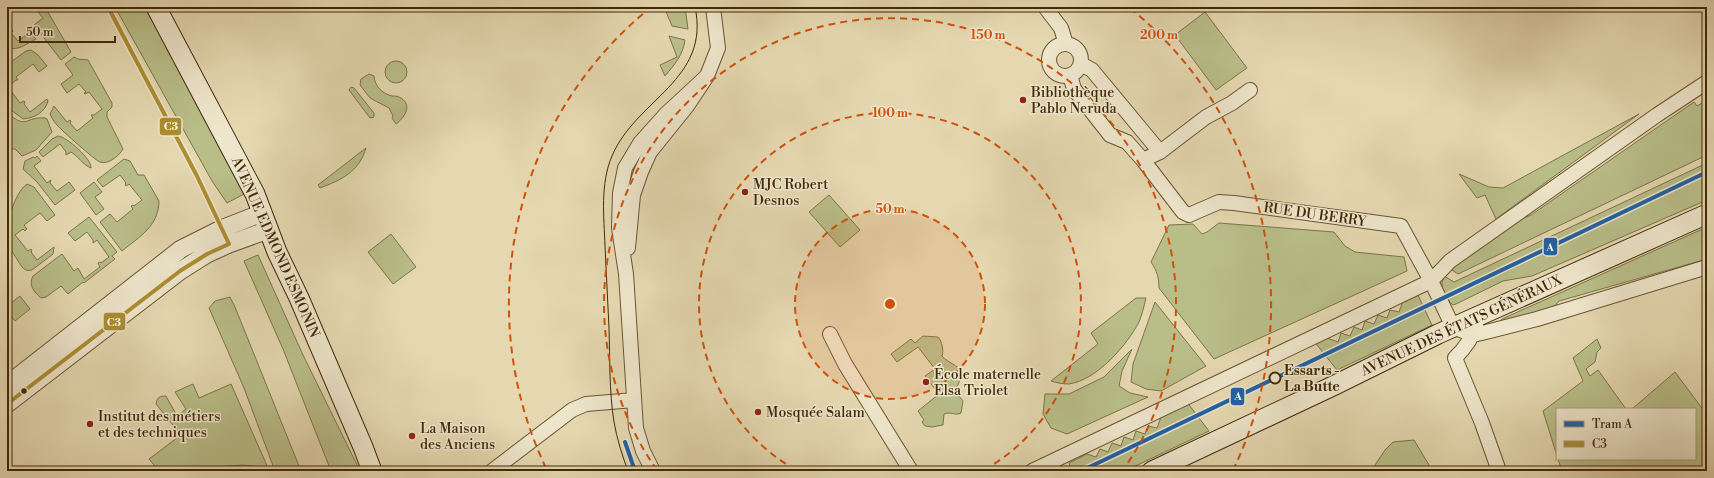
<svg xmlns="http://www.w3.org/2000/svg" width="1714" height="478" viewBox="0 0 1714 478" font-family="'Libre Bodoni',serif">
<rect width="100%" height="100%" fill="#e5d8b1"/>
<filter id="stains"><feTurbulence type="fractalNoise" baseFrequency=".005" numOctaves="4"/><feColorMatrix values="0 0 0 0 .2 0 0 0 0 .09 0 0 0 0 .02 0 0 0 .5 -.17"/></filter>
<radialGradient id="worn" r=".72"><stop offset=".6" stop-color="#630" stop-opacity="0"/><stop offset="1" stop-color="#630" stop-opacity=".3"/></radialGradient>
<path fill="#b9be89" stroke="#7d7448" d="M 34,7 L 45,7 L 71,52 L 61,60 L 34,25 L 43,18 Z
M 115,7 L 147,7 L 244,194 L 227,203 L 212,181 Z
M 664,7 L 685,7 L 688,29 L 672,26 Z
M 1205,12 L 1247,68 L 1216,90 L 1175,35 Z
M 12,30 L 13,31 L 11,33 L 18,41 L 30,32 L 36,39 C 26,44 17,52 7,47 L 7,31 L 8,32 Z
M 669,36 L 685,40 C 683,55 675,64 665,76 L 660,65 L 677,57 Z
M 31,50 L 38,55 L 47,66 L 39,72 L 33,64 L 16,77 L 18,80 L 16,80 L 8,87 L 20,103 L 24,101 L 25,102 L 24,104 L 30,112 L 47,99 L 48,101 C 45,112 35,118 23,119 L 7,107 L 7,65 L 26,51 Z
M 74,57 L 78,59 L 88,60 L 112,103 L 112,107 L 107,112 L 107,117 L 123,149 C 119,156 108,165 100,162 C 96,161 61,130 57,125 C 54,122 52,118 50,114 L 54,106 L 67,122 L 70,120 L 71,121 L 70,123 L 77,131 L 93,118 L 91,115 L 94,115 L 102,109 L 89,92 L 85,94 L 84,93 L 86,92 L 79,84 L 67,93 L 61,84 L 73,75 L 65,64 Z
M385 72a11 11 0 1 1 22 0a11 11 0 1 1-22 0Z
M 369,74 L 374,76 C 375,86 381,93 392,96 C 395,96 398,96 401,98 C 413,106 404,118 396,124 L 392,118 L 393,116 L 389,108 L 370,98 L 360,85 L 361,79 Z
M 351,87 L 354,88 L 374,113 L 374,117 L 370,118 L 349,90 Z
M 1707,100 L 1707,155 L 1458,274 L 1449,268 L 1511,223 L 1531,215 L 1694,102 L 1697,106 Z
M 7,112 C 27,131 25,116 45,118 L 47,119 L 52,132 L 36,150 L 22,156 L 15,149 L 7,149 Z
M 1639,114 L 1496,219 L 1485,195 L 1477,198 L 1459,174 L 1489,187 L 1503,188 Z
M 58,136 C 67,137 92,159 91,168 C 83,165 78,156 71,152 L 66,155 L 66,152 L 60,144 L 43,157 L 39,152 L 52,139 Z
M 366,148 C 359,172 341,180 320,188 L 318,185 Z
M 37,156 L 41,161 L 34,166 L 47,183 L 51,180 L 50,183 L 57,191 L 69,182 L 75,190 L 55,205 L 37,182 L 23,169 L 25,161 L 33,157 L 35,158 Z
M 124,159 L 130,161 L 138,175 L 144,175 L 159,201 C 159,226 139,237 122,251 L 100,222 L 110,214 L 117,222 L 133,209 L 131,206 L 133,205 L 134,206 L 142,200 L 129,184 L 126,186 L 125,184 L 126,183 L 120,175 L 103,187 L 97,180 Z
M 1707,163 L 1707,200 L 1532,276 L 1503,281 L 1456,304 L 1453,305 C 1448,302 1441,288 1442,282 C 1442,281 1444,277 1444,276 L 1454,282 Z
M 94,182 L 102,192 L 95,197 L 104,209 L 96,215 L 80,193 Z
M 27,184 L 34,187 L 55,215 L 47,221 L 40,213 L 24,225 L 27,229 L 25,231 L 23,229 L 15,235 L 28,251 L 31,249 L 32,251 L 31,252 L 37,260 L 54,247 L 53,254 L 32,270 C 24,272 22,267 18,261 C 15,255 8,248 7,241 C 4,227 15,192 27,184 Z
M 829,195 L 860,230 L 840,247 L 809,212 Z
M 89,217 L 117,252 L 112,256 L 115,259 L 84,283 L 83,282 L 68,294 L 61,286 L 46,297 L 41,298 C 34,292 28,285 33,276 L 62,254 L 74,271 L 78,268 L 84,279 L 100,267 L 98,263 L 100,262 L 101,263 L 109,257 L 97,240 L 93,243 L 93,240 L 87,232 L 75,241 L 68,233 Z
M 1219,223 L 1334,232 L 1345,246 L 1355,252 L 1404,257 L 1407,271 L 1214,359 L 1159,288 C 1159,278 1157,271 1151,262 L 1169,225 L 1193,224 L 1202,234 L 1207,232 Z
M 1707,227 L 1707,259 L 1559,301 L 1553,308 L 1502,322 L 1501,321 L 1502,319 Z
M 391,234 L 416,267 L 393,284 L 368,252 Z
M 258,255 L 303,355 L 360,471 L 331,471 L 283,349 L 244,261 Z
M 1416,291 L 1432,325 L 1337,370 L 1313,340 L 1322,336 L 1338,342 L 1341,333 L 1350,336 L 1354,327 L 1362,330 L 1365,321 L 1374,324 L 1378,315 L 1387,318 L 1390,310 L 1399,312 L 1405,296 Z
M 20,296 L 30,309 L 15,321 L 10,315 L 11,313 L 7,306 Z
M 230,297 L 235,307 L 301,471 L 275,471 L 244,388 L 209,308 L 215,301 Z
M 1136,298 L 1146,298 C 1144,306 1142,315 1139,322 C 1127,345 1097,380 1069,384 C 1063,384 1057,383 1051,381 L 1098,344 L 1091,333 Z
M 1155,302 L 1206,366 L 1161,391 L 1146,389 L 1131,382 L 1133,364 Z
M 923,336 L 938,337 C 942,341 944,351 942,356 C 948,363 958,365 962,372 L 958,385 L 954,390 L 963,401 L 961,413 C 955,416 950,411 944,414 L 943,425 L 932,427 L 925,426 L 922,422 L 924,420 L 918,411 L 939,394 L 925,376 L 935,369 L 918,347 L 897,362 L 891,354 L 911,339 L 915,343 Z
M 1597,339 L 1601,348 L 1597,352 L 1595,362 L 1586,369 L 1590,376 L 1598,370 L 1626,409 L 1557,409 L 1557,456 L 1543,411 L 1583,381 L 1573,358 Z
M 1132,349 L 1122,371 L 1119,386 L 1130,393 L 1148,397 L 1067,434 L 1051,428 L 1043,414 L 1045,394 L 1069,394 L 1104,377 Z
M 1675,372 L 1707,415 L 1707,471 L 1562,471 L 1558,459 L 1695,459 L 1695,409 L 1632,409 Z
M 193,384 L 199,398 L 231,384 L 268,468 L 243,465 L 187,469 L 184,471 L 159,471 L 149,459 L 181,435 L 156,404 C 157,397 160,396 166,396 L 177,416 L 186,409 L 175,392 Z
M 1186,401 L 1209,431 L 1125,471 L 1072,471 L 1069,463 L 1087,454 L 1096,457 L 1100,449 L 1108,452 L 1112,443 L 1121,446 L 1124,437 L 1133,440 L 1136,431 L 1145,434 L 1148,426 L 1157,428 L 1163,412 Z
M 1414,440 L 1432,470 L 1435,469 L 1436,471 L 1371,471 L 1385,450 L 1393,442 Z"/>
<g fill="none" stroke-linecap="round" stroke-linejoin="round">
<g stroke="#6a5532" stroke-width="16">
<path id="minor" d="M 1045,7 L 1061,28 L 1066,44
M1049 60a16 16 0 1 1 32 0a16 16 0 1 1-32 0Z
M 1081,64 L 1092,70 L 1160,152
M 1070,75 L 1074,89 L 1110,135 L 1127,142 L 1143,160 L 1183,212 L 1189,215 L 1219,202 L 1234,203 L 1401,226 L 1431,281 L 1453,327 L 1473,335 L 1490,331 L 1537,319 L 1707,267
M 1143,160 L 1160,152 L 1206,117 L 1232,103 L 1250,90
M 628,248 L 633,195 L 641,172 L 650,152 L 687,106 L 707,76 L 718,48 L 713,7
M 1476,326 C 1472,339 1464,349 1455,358 L 1482,423 L 1499,471
M 830,334 L 845,364 L 911,471
M 492,471 L 572,410 L 586,404 L 634,400
M 653,471 L 643,451 L 636,428 L 626,274 L 619,228 L 620,193 L 625,168 L 640,143 L 666,114 L 707,76
M 1032,471 L 1431,281 L 1450,261 L 1657,115 L 1707,82"/>
</g>
<g stroke="#6a5532" stroke-width="19">
<path id="tertiary" d="M 7,385 L 181,249 L 221,229 L 262,213
M 7,404 L 180,271 L 207,254 L 229,244 L 268,230"/>
</g>
<g stroke="#412908" stroke-width="21">
<path id="secondary" d="M 156,7 L 255,194 L 277,252 L 299,298 L 363,447 L 372,471
M 1152,471 L 1335,385 L 1438,334 L 1707,214"/>
</g>
<use href="#minor" stroke="#eee6cc" stroke-width="14"/>
<use href="#tertiary" stroke="#eee6cc" stroke-width="17"/>
<use href="#secondary" stroke="#eee6cc" stroke-width="19"/>
<path stroke="#412908" stroke-width="1" d="M 628,471 C 622,455 617,439 614,422 C 609,391 610,359 609,328 C 608,301 606,273 605,246 C 604,217 600,184 612,156 C 636,99 711,80 695,7"/>
<g stroke="#eee6cc" stroke-width="7">
<path id="bus-1" d="M 7,404 L 180,271 L 207,254 L 229,244 L 197,176 L 108,7"/>
</g>
<use href="#bus-1" stroke="#ad8e31" stroke-width="4"/>
<g stroke="#eee6cc" stroke-width="7">
<path id="tram-1" d="M 625,442 L 635,471
M 1081,471 L 1707,172"/>
</g>
<use href="#tram-1" stroke="#2061a7" stroke-width="4"/>
</g>
<circle cx="890" cy="304" r="95" fill="#cf520b" fill-opacity=".12"/>
<g fill="none" stroke="#cf520b" stroke-width="2" stroke-dasharray="7 5">
<circle cx="890" cy="304" r="95"/>
<path d="M796 470A191 191 0 1 1 984 470"/>
<path d="M657 470A286 286 0 1 1 1123 470"/>
<path d="M546 468A381 381 0 0 1 650 8M1130 8A381 381 0 0 1 1234 468"/>
</g>
<g fill="#8f2418" stroke="#eee6cc" stroke-width="1.5">
<circle cx="1023" cy="100" r="4"/>
<circle cx="745" cy="192" r="4"/>
<circle cx="926" cy="382" r="4"/>
<circle cx="758" cy="412" r="4"/>
<circle cx="90" cy="424" r="4"/>
<circle cx="412" cy="436" r="4"/>
</g>
<circle fill="#eee6cc" stroke="#412908" stroke-width="2" cx="1275" cy="378" r="5.5"/>
<circle fill="#412908" stroke="#eee6cc" stroke-width="1.5" cx="24" cy="391" r="3.5"/>
<g text-anchor="middle" stroke-width="3" stroke-linejoin="round" paint-order="stroke">
<g font-size="14" fill="#412908" stroke="#eee6cc" text-anchor="start">
<text x="1031" y="97">Bibliothèque<tspan x="1031" dy="16">Pablo Neruda</tspan></text>
<text x="753" y="189">MJC Robert<tspan x="753" dy="16">Desnos</tspan></text>
<text x="934" y="379">École maternelle<tspan x="934" dy="16">Elsa Triolet</tspan></text>
<text x="766" y="417">Mosquée Salam</text>
<text x="98" y="421">Institut des métiers<tspan x="98" dy="16">et des techniques</tspan></text>
<text x="420" y="433">La Maison<tspan x="420" dy="16">des Anciens</tspan></text>
</g>
<g font-size="14" fill="#412908" stroke="#eee6cc">
<text transform="translate(1315 214) rotate(8)" y="5">RUE DU BERRY</text>
<text transform="translate(276 247) rotate(66)" y="5">AVENUE EDMOND ESMONIN</text>
<text transform="translate(1461 325) rotate(-25)" y="5">AVENUE DES ÉTATS GÉNÉRAUX</text>
</g>
<g font-size="14" font-weight="bold" fill="#412908" stroke="#eee6cc" text-anchor="start">
<text x="1284" y="375">Essarts -<tspan x="1284" dy="16">La Butte</tspan></text>
</g>
</g>
<circle cx="890" cy="304" r="6" fill="#cf520b" stroke="#eee6cc" stroke-width="2"/>
<g font-size="12" text-anchor="middle" font-weight="bold" fill="#cf520b" stroke="#eee6cc" stroke-width="3" stroke-linejoin="round" paint-order="stroke">
<text x="1159" y="39">200 m</text>
<text x="988" y="39">150 m</text>
<text x="890" y="117">100 m</text>
<text x="890" y="213">50 m</text>
</g>
<g stroke="#eee6cc" stroke-width="1.5">
<rect x="159" y="117" width="23" height="19" rx="4" fill="#ad8e31"/>
<rect x="1543" y="237" width="15" height="19" rx="4" fill="#2061a7"/>
<rect x="103" y="312" width="23" height="19" rx="4" fill="#ad8e31"/>
<rect x="1230" y="387" width="15" height="19" rx="4" fill="#2061a7"/>
</g>
<g font-size="11" text-anchor="middle" font-weight="bold" fill="#fff">
<text x="171" y="130">C3</text>
<text x="1550" y="251">A</text>
<text x="114" y="326">C3</text>
<text x="1238" y="400">A</text>
</g>
<rect width="1714" height="478" fill="none" stroke="#e5d8b1" stroke-width="24"/>
<rect x="8" y="8" width="1698" height="462" fill="none" stroke="#412908" stroke-width="2"/>
<rect x="12" y="12" width="1690" height="454" fill="none" stroke="#412908"/>
<rect x="1556" y="408" width="140" height="52" fill="#eee6cc" stroke="#a99a7e"/>
<rect x="1564" y="421" width="20" height="6" fill="#2061a7" stroke="#a99a7e"/>
<text x="1592" y="428" font-size="12" fill="#412908">Tram A</text>
<rect x="1564" y="441" width="20" height="6" fill="#ad8e31" stroke="#a99a7e"/>
<text x="1592" y="448" font-size="12" fill="#412908">C3</text>
<path d="M20 36v6h95v-6" fill="none" stroke="#412908" stroke-width="2"/>
<text x="26" y="36" font-size="12" fill="#412908" stroke="#eee6cc" stroke-width="3" paint-order="stroke">50 m</text>
<rect width="100%" height="100%" filter="url(#stains)"/>
<rect width="100%" height="100%" fill="url(#worn)"/>
</svg>
